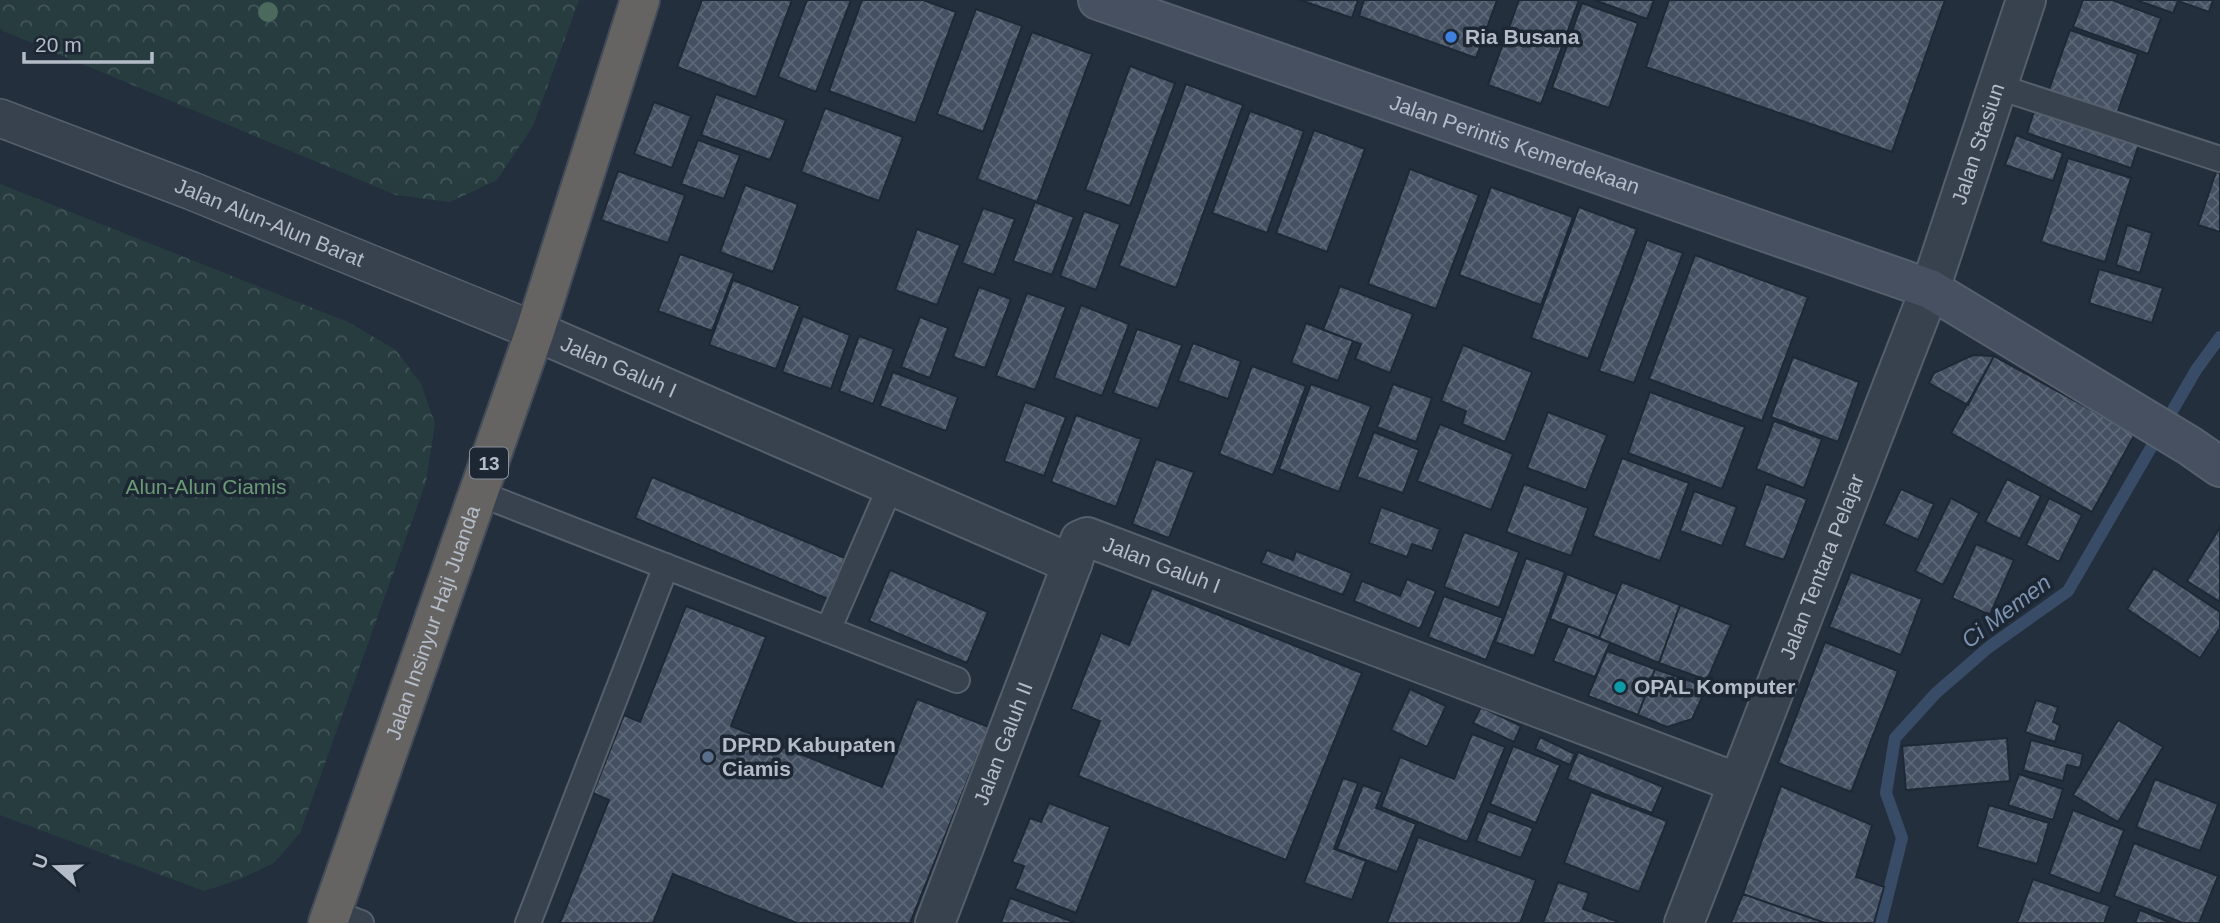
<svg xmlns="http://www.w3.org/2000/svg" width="2220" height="923" viewBox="0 0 2220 923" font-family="Helvetica,sans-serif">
<defs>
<pattern id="park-crowns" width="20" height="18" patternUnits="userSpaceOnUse" patternTransform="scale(1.75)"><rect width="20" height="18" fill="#263c3f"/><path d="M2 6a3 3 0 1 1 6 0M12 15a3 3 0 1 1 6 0" fill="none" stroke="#435659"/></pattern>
<pattern id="building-cross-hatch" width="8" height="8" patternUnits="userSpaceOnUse" patternTransform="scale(1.75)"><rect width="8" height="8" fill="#455162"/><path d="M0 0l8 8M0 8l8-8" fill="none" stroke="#5d6877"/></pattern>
</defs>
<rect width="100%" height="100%" fill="#242f3e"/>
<path fill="url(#park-crowns)" d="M 0,0 L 579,0 L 533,126 L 497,180 L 450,202 L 396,195 L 3,31 L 0,28 Z
M 0,184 L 348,322 L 396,350 L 421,384 L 435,424 L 426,482 L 300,833 L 274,863 L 240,879 L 204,891 L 0,815 Z"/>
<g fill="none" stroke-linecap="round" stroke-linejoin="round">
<path stroke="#394c67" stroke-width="12" d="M 1881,923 L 1902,838 L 1886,793 L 1895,738 L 1936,693 L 1989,647 L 2068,591 L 2196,370 L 2220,337"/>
</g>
<path fill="url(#building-cross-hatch)" stroke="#1f2835" stroke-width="2" d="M 702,0 L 792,0 L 756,97 L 677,67 Z
M 807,0 L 851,0 L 816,92 L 778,77 Z
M 862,0 L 923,0 L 956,12 L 915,123 L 829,91 Z
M 1300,0 L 1358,0 L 1352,18 Z
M 1364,0 L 1497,0 L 1476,58 L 1359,16 Z
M 1519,0 L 1579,0 L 1541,104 L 1488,85 Z
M 1594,0 L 1654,0 L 1647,19 Z
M 1669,0 L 1945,0 L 1892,152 L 1646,67 Z
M 2083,0 L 2112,0 L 2161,18 L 2148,54 L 2073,27 Z
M 2136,0 L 2213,0 L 2209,12 L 2178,1 L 2173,13 Z
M 1582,3 L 1638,23 L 1609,108 L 1552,88 Z
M 976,9 L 1022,26 L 983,132 L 937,114 Z
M 2070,30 L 2138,54 L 2114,122 L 2046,98 Z
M 1032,32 L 1092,54 L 1037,202 L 977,179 Z
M 1130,66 L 1175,83 L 1130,206 L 1085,190 Z
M 1186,84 L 1243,105 L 1176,288 L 1119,266 Z
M 716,94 L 786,120 L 770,160 L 701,135 Z
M 654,102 L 691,116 L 672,168 L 634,154 Z
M 2036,105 L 2140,141 L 2131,168 L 2027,133 Z
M 825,108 L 903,137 L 879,201 L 801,172 Z
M 1250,111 L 1304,131 L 1267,233 L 1212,213 Z
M 1314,130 L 1365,149 L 1327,252 L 1276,233 Z
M 2016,135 L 2063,153 L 2053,181 L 2005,165 Z
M 698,140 L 740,155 L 724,199 L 681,184 Z
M 2068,158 L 2131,178 L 2105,262 L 2041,242 Z
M 1410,169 L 1479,195 L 1436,309 L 1368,284 Z
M 618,171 L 685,195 L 668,243 L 601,220 Z
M 2216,172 L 2220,173 L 2220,232 L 2198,225 Z
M 745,185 L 798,204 L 773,272 L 720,252 Z
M 1491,187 L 1573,217 L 1541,305 L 1459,275 Z
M 1035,202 L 1074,217 L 1052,275 L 1013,261 Z
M 1579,207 L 1637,229 L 1588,359 L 1531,338 Z
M 983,208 L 1015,219 L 994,275 L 962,263 Z
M 1084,211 L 1120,224 L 1096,290 L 1060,276 Z
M 2127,225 L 2152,233 L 2140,273 L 2116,265 Z
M 917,229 L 960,245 L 937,305 L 895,290 Z
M 1647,240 L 1683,253 L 1634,383 L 1599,371 Z
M 680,254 L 734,273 L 712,331 L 658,311 Z
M 1695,255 L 1808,297 L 1762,421 L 1649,379 Z
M 2099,269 L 2163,288 L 2152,323 L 2089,303 Z
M 733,280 L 800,306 L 776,369 L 709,345 Z
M 1340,286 L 1413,314 L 1390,373 L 1355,359 L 1361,344 L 1323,330 Z
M 979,287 L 1011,299 L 985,368 L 953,357 Z
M 1027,293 L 1066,307 L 1035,390 L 996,376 Z
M 1081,305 L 1129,324 L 1102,396 L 1054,378 Z
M 803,316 L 850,335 L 831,389 L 782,372 Z
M 920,317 L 948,328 L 930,378 L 901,367 Z
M 1306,323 L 1353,341 L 1338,381 L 1291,363 Z
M 1137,329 L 1182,345 L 1158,409 L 1113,393 Z
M 859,336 L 894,349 L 873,404 L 839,391 Z
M 1193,343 L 1241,361 L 1228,399 L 1178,381 Z
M 1463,345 L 1532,372 L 1505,442 L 1462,424 L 1466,411 L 1441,401 Z
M 1973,355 L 1994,356 L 1968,405 L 1929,383 L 1934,373 Z
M 1994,356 L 2135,434 L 2092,512 L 1951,433 Z
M 1793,357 L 1859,382 L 1838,442 L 1771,417 Z
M 1252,366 L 1306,386 L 1273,475 L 1219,454 Z
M 893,372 L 958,397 L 946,431 L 880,406 Z
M 1311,384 L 1371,406 L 1339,492 L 1279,469 Z
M 1393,384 L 1432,398 L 1416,442 L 1377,427 Z
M 1650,392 L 1745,427 L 1722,489 L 1628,453 Z
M 1025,402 L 1066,417 L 1044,476 L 1004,461 Z
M 1548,412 L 1607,435 L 1586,490 L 1527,468 Z
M 1076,415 L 1141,439 L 1116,507 L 1051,482 Z
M 1774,421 L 1822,439 L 1804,488 L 1756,469 Z
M 1440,424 L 1513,454 L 1491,510 L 1417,481 Z
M 1374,432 L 1419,450 L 1403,493 L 1357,477 Z
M 1622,458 L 1689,483 L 1660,561 L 1593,536 Z
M 1156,459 L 1194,472 L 1169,538 L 1132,524 Z
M 652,477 L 845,558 L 828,599 L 635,518 Z
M 2007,479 L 2041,496 L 2020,539 L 1985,522 Z
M 1524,484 L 1588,508 L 1571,556 L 1506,532 Z
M 1766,484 L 1807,499 L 1784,560 L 1744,546 Z
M 1901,489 L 1934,504 L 1918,540 L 1884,524 Z
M 1694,491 L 1737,507 L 1722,546 L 1680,531 Z
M 1951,498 L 1979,513 L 1943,585 L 1915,571 Z
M 2049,498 L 2082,515 L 2059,562 L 2026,545 Z
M 1381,507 L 1440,529 L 1432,551 L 1412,544 L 1407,557 L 1369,543 Z
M 2220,527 L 2220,602 L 2187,581 Z
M 1464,532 L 1519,552 L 1499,608 L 1444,587 Z
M 1976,544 L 2014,560 L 1990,615 L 1952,598 Z
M 1267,550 L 1293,560 L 1296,551 L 1352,573 L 1343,595 L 1261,563 Z
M 1526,558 L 1565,572 L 1534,656 L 1495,642 Z
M 2154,568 L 2220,612 L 2220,628 L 2200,658 L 2127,609 Z
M 890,570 L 988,612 L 967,663 L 869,621 Z
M 1851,572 L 1922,599 L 1901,655 L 1829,627 Z
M 1567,574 L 1617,594 L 1599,638 L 1550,619 Z
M 1407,579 L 1436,591 L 1420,629 L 1354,601 L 1362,581 L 1400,596 Z
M 1622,582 L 1680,605 L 1659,663 L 1599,638 Z
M 1152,588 L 1362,673 L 1286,860 L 1078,776 L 1100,721 L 1071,709 L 1101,633 L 1129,645 Z
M 1444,596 L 1503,618 L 1486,660 L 1428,637 Z
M 1680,605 L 1731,625 L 1707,680 L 1659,663 Z
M 686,606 L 766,637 L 731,726 L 882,787 L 917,699 L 989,727 L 910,923 L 797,923 L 673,874 L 653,923 L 560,923 L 609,800 L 593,793 L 624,715 L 640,722 Z
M 1568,626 L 1610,643 L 1595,677 L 1553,661 Z
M 1825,642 L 1898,671 L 1851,792 L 1778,763 Z
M 1607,651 L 1655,669 L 1638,715 L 1588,696 Z
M 1655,669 L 1707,687 L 1692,719 L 1667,727 L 1638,715 Z
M 1410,689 L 1446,706 L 1427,747 L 1391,730 Z
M 2036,700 L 2058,707 L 2053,722 L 2060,725 L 2055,742 L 2025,732 Z
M 1481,707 L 1521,726 L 1514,742 L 1473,723 Z
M 2118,720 L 2163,747 L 2118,822 L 2073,795 Z
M 1472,734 L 1505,747 L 1467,842 L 1381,807 L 1400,757 L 1454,779 Z
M 1540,737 L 1575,754 L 1570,765 L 1535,749 Z
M 2007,738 L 2010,781 L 1906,790 L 1902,746 Z
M 2031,740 L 2083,754 L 2080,768 L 2067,765 L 2063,781 L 2023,770 Z
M 1513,746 L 1560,765 L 1536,823 L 1490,804 Z
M 1578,752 L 1663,787 L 1652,813 L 1567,779 Z
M 2019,774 L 2063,789 L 2053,820 L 2008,805 Z
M 1343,778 L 1358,783 L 1334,849 L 1366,861 L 1352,900 L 1304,883 Z
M 2155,779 L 2218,804 L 2200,851 L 2136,827 Z
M 1363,785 L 1382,792 L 1376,808 L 1416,824 L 1397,872 L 1337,849 Z
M 1781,786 L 1872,825 L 1856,877 L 1884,887 L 1874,923 L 1825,923 L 1743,894 Z
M 1591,792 L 1667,821 L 1639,892 L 1564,863 Z
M 1049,803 L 1110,827 L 1076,913 L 1015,889 L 1024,866 L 1012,862 L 1030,818 L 1041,822 Z
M 1989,805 L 2049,823 L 2037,864 L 1977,847 Z
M 2073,810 L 2124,830 L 2100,894 L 2049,874 Z
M 1488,811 L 1533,828 L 1521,858 L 1476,841 Z
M 1418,837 L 1536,880 L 1520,923 L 1387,923 Z
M 2134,843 L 2218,876 L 2199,923 L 2183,923 L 2114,896 Z
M 2033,879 L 2110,906 L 2104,923 L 2017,923 Z
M 1558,882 L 1589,893 L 1583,909 L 1621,923 L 1543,923 Z
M 1743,894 L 1825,923 L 1731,923 Z
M 1010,898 L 1076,923 L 1001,923 Z
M 2140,910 L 2171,923 L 2135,923 Z"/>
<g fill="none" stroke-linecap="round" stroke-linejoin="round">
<g stroke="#565f6c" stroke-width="28">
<path id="service" d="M 1999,87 L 2220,159
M 478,493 L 957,680
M 828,630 L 891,485
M 332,912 L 361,923
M 528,923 L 666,566"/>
</g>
<g stroke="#565f6c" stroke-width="40">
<g id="pedestrian">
<path id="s1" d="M 0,118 L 192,191 L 535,331"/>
</g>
</g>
<g stroke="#565f6c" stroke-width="42">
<g id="minor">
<path id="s2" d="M 535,331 L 1072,564 L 1080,540 L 1087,537 L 1738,783"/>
<path id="s3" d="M 935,923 L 1072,564"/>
</g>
</g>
<g stroke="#565f6c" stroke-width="42">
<g id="tertiary">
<path id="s4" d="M 1684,923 L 1930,289 L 2026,0"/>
</g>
</g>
<g stroke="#565f6c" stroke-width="42">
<g id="secondary">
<path id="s5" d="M 1098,0 L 1930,289 L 2190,446 L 2220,467"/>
</g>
</g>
<g stroke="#434c59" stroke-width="42">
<g id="trunk">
<path id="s6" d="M 328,923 L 535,331 L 640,0"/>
</g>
</g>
<use href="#service" stroke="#38414e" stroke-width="24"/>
<use href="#pedestrian" stroke="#38414e" stroke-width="37"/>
<use href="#minor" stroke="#38414e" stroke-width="38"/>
<use href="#tertiary" stroke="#38414e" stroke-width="38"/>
<use href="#secondary" stroke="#465061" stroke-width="38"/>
<use href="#trunk" stroke="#656462" stroke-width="38"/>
</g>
<circle fill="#4b6a5d" cx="268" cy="12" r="10"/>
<circle fill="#3f7fe0" stroke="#1d2633" stroke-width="2.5" cx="1451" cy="37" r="7"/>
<circle fill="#0f9aa8" stroke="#1d2633" stroke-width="2.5" cx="1620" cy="687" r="7"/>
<circle fill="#5c6f8a" stroke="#1d2633" stroke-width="2.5" cx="708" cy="757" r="7"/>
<g text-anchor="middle" stroke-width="7" stroke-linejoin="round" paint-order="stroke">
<rect fill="#1d2633" stroke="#878f9c" stroke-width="2" x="470" y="447.5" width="38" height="31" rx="5"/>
<g font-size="19" font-weight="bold" fill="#b4bcc9">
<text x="489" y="470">13</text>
</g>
<g font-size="21" font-weight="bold" fill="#b4bcc9" stroke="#1d2633" text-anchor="start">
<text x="1465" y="44">Ria Busana</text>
<text x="1634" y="694">OPAL Komputer</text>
<text x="722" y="752">DPRD Kabupaten<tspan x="722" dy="24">Ciamis</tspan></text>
</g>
<g font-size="21" fill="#b4bcc9" stroke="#1d2633">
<text dy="7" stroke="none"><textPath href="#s5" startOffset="441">Jalan Perintis Kemerdekaan</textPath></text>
<text dy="7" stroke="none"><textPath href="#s4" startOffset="833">Jalan Stasiun</textPath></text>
<text dy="7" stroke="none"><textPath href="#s1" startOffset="289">Jalan Alun-Alun Barat</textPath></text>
<text dy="7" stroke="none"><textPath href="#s2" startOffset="91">Jalan Galuh I</textPath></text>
<text dy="7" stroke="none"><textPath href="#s2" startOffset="698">Jalan Galuh I</textPath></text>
<text dy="7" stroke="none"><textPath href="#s4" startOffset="382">Jalan Tentara Pelajar</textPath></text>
<text dy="7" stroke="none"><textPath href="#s6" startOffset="318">Jalan Insinyur Haji Juanda</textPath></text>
<text dy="7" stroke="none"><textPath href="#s3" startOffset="192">Jalan Galuh II</textPath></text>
</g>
<g font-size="21" fill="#6b9a76" stroke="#1d2633">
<text x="206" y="494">Alun-Alun Ciamis</text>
</g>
<g font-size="23" font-style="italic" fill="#7c92b1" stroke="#1d2633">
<text transform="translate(2006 611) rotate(-37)" y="8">Ci Memen</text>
</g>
</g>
<g transform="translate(56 867) rotate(290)" stroke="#1d2633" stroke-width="5" paint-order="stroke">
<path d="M0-5L12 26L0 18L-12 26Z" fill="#b4bcc9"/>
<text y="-10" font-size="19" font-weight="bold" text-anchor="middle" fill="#b4bcc9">U</text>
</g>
<path d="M24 52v10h128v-10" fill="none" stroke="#b4bcc9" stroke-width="3.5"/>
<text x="35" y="52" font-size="21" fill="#b4bcc9" stroke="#1d2633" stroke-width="5" paint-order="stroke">20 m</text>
</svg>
